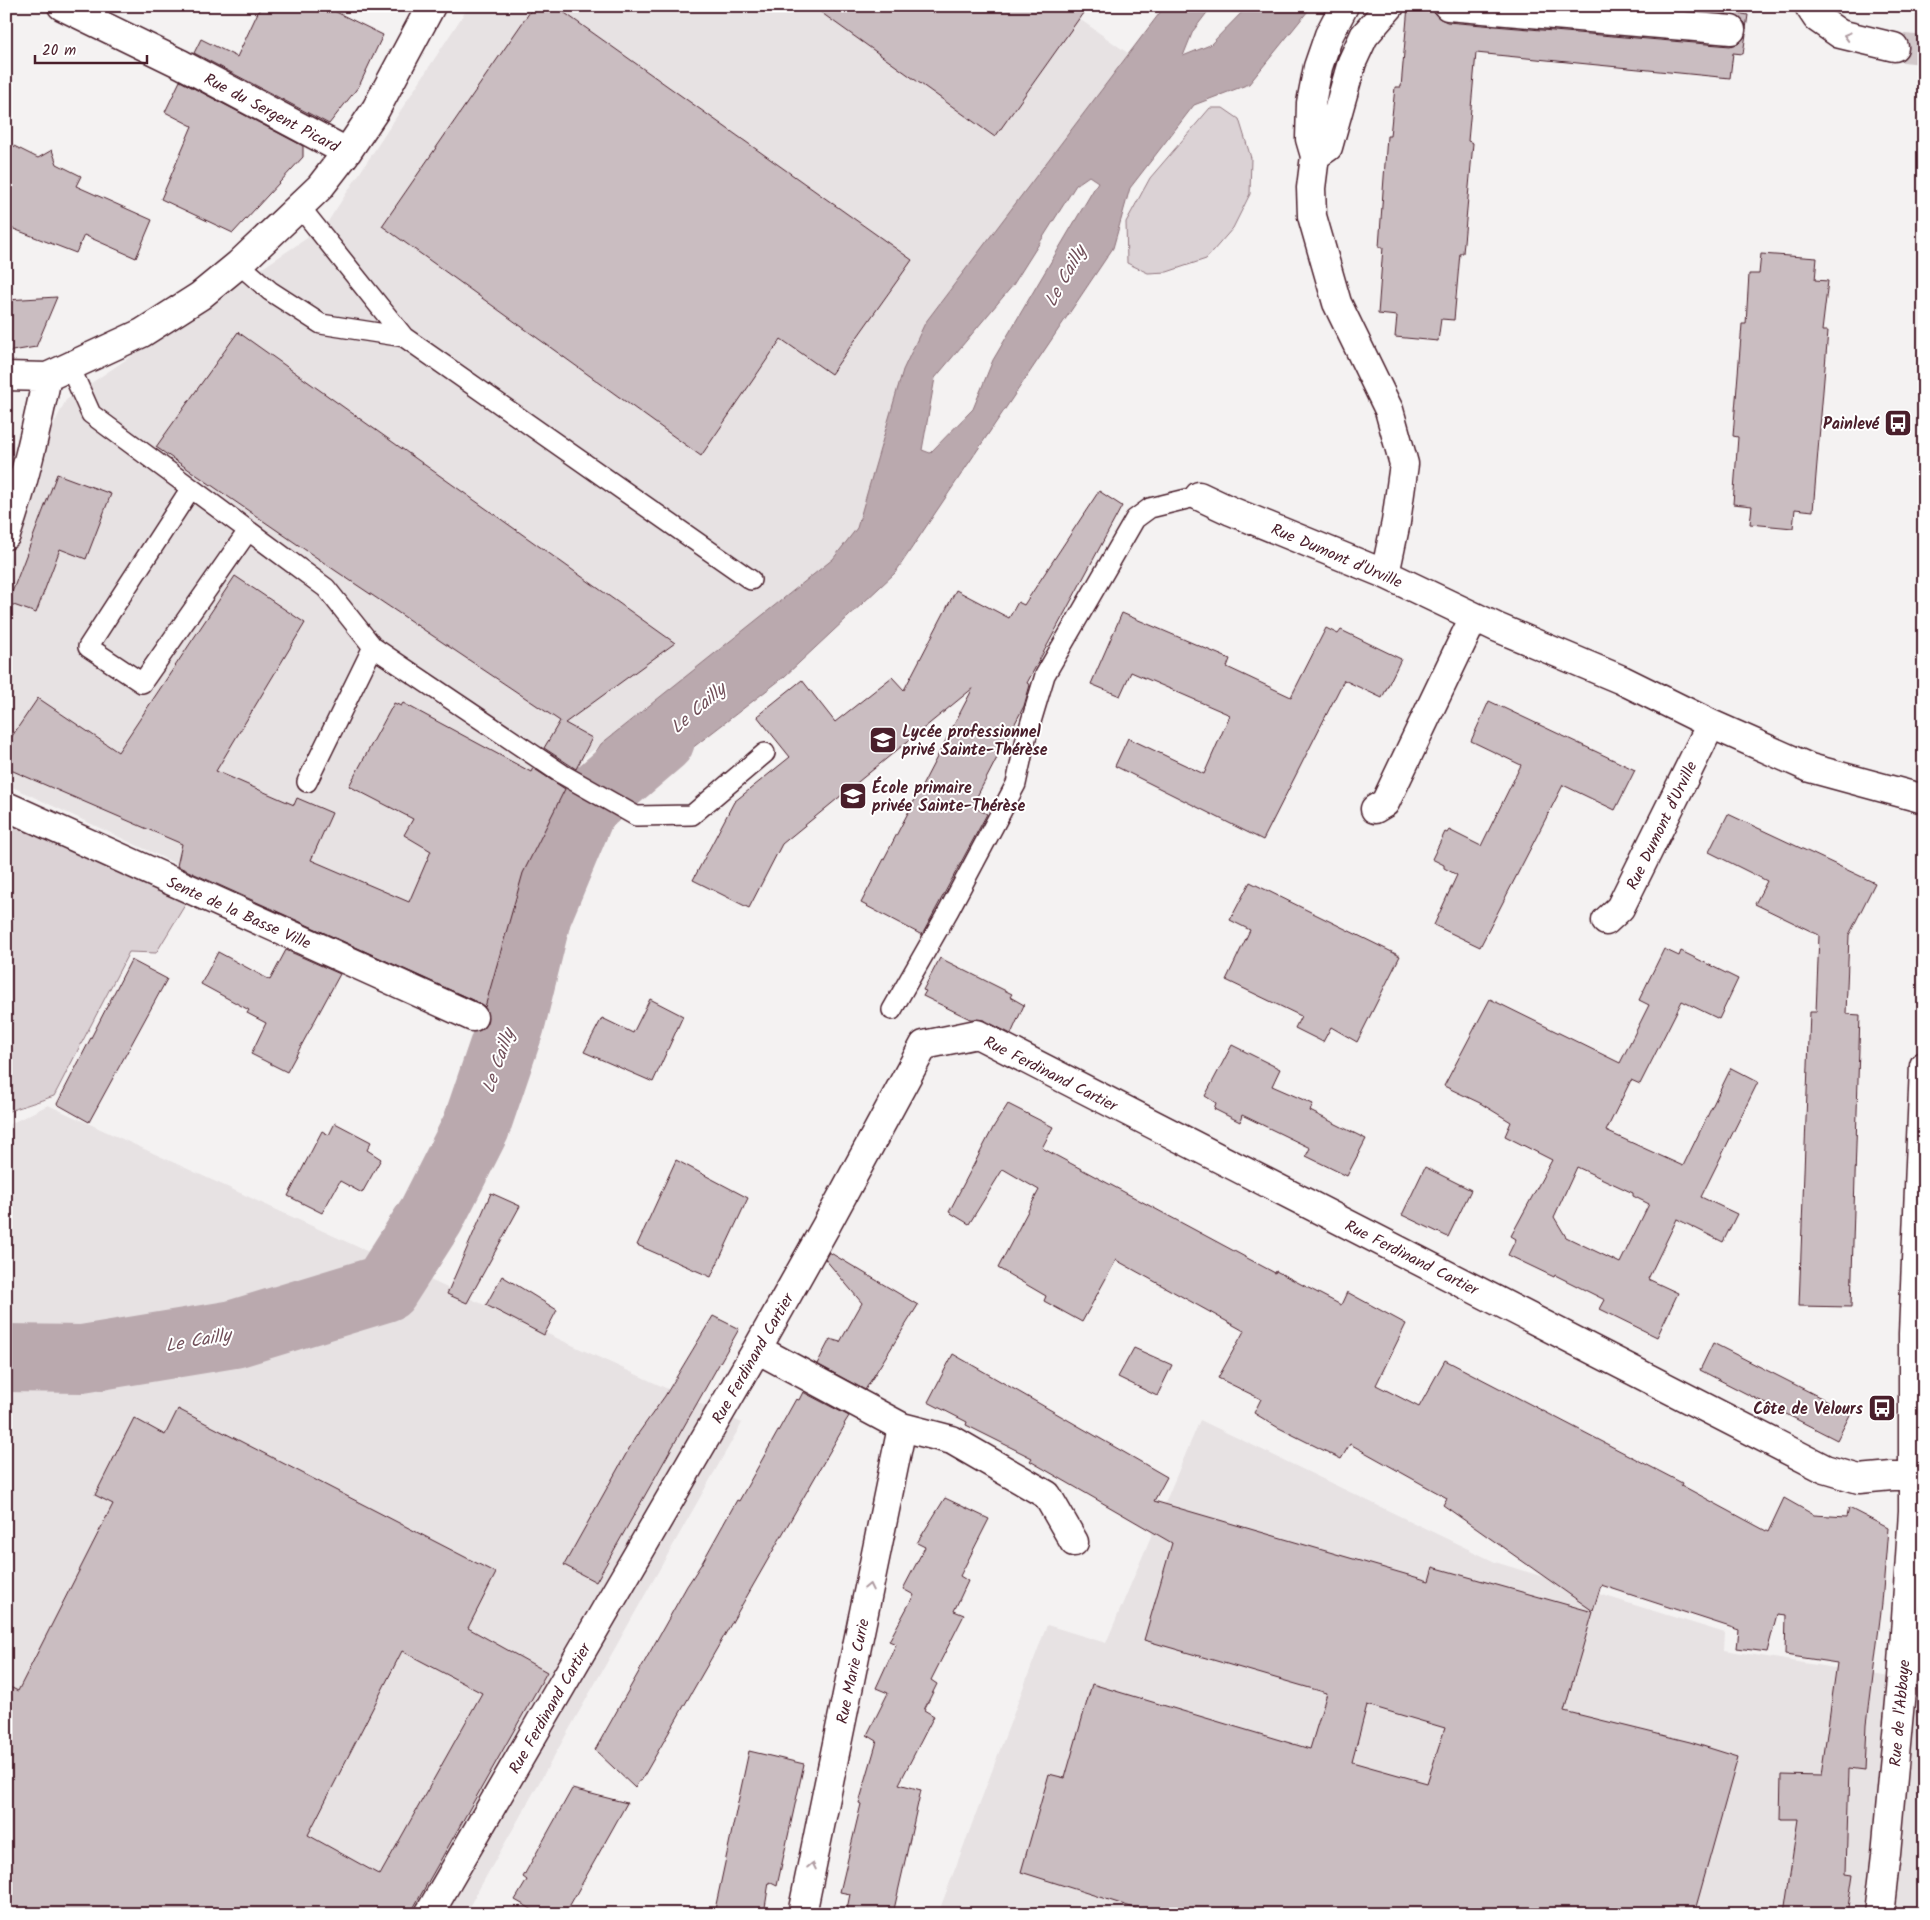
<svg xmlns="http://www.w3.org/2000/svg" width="1930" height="1920" viewBox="0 0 1930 1920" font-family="Kalam,sans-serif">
<rect width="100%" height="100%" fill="#f4f2f2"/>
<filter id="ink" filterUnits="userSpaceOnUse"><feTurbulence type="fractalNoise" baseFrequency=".02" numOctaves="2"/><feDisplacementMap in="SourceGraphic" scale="10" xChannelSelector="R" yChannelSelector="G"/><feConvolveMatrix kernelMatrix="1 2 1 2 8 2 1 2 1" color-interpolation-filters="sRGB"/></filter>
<g filter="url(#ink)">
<path fill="#e7e2e3" d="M 469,6 L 1061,6 L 1129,54 L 914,352 L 864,528 L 827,575 L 584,757 L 525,877 L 488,1010 L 6,784 L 6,568 L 22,516 L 52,428 L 66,400 L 325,226 Z
M 48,1105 L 742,1423 L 465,1914 L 6,1914 L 6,1126 Z
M 1200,1420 L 1495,1562 L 1725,1633 L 1724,1650 L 1902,1679 L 1924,1685 L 1924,1914 L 938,1914 L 1047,1625 L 1106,1643 Z"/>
<path fill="#dbd2d5" stroke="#927880" d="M 1210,108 L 1223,108 L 1239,119 L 1251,158 L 1250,194 L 1233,228 L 1206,259 L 1167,272 L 1148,273 L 1127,263 L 1126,222 L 1150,178 Z
M 6,820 L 188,900 L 156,953 L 129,952 L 54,1096 L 6,1112 Z"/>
<path fill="#baa9ae" stroke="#8d727a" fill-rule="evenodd" d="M 1165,6 L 1212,6 L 1193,31 L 1183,56 L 1210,45 L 1248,6 L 1312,6 L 1249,84 L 1194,105 L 1130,188 L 1113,248 L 895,573 L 784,677 L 625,800 L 580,776 L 601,744 L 833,559 L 857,528 L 903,370 L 925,323 ZM 1089,176 L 1098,182 L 993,360 L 973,409 L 930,453 L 922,450 L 935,378 L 1013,285 L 1076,185 Z"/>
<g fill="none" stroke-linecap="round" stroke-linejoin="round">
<path stroke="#baa9ae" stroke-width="68" d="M 6,1358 L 82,1359 L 234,1334 L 385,1288 L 431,1216 L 476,1127 L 511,1024 L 538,914 L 583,807 L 661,740"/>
</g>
<path fill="#cabdc1" stroke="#4a1f2b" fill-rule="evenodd" d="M 261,6 L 324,6 L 383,35 L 359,86 L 329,124 L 194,53 L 201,39 L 237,57 Z
M 534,6 L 555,6 L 912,260 L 831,374 L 781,339 L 701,456 L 382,226 Z
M 812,6 L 1088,6 L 995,137 Z
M 1408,6 L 1433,6 L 1434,13 L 1439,18 L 1447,22 L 1730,46 L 1738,44 L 1743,39 L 1746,34 L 1743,54 L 1733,53 L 1730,78 L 1476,53 L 1468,141 L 1473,143 L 1463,253 L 1460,253 L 1454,320 L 1441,319 L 1438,341 L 1395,337 L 1397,316 L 1378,314 L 1383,247 L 1379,247 L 1387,136 L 1390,136 L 1395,87 L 1401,87 Z
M 1636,6 L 1738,6 L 1737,13 L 1748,15 L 1746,29 L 1745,23 L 1740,18 L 1732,14 Z
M 180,81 L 303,146 L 303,157 L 233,233 L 161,199 L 192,126 L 165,112 Z
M 6,142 L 38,158 L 52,150 L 57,164 L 81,176 L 76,186 L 152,220 L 136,258 L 84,235 L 76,253 L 6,226 Z
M 1761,254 L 1817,258 L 1815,280 L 1828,281 L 1822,331 L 1828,331 L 1813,511 L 1795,509 L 1793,528 L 1750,524 L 1752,506 L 1733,504 L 1738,437 L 1733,436 L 1742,324 L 1746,324 L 1749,274 L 1759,274 Z
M 57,297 L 36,347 L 6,352 L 6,300 Z
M 238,332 L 675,643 L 565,723 L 592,738 L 576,769 L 544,748 L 560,721 L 336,571 L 156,447 Z
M 57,474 L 111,494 L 86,559 L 60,549 L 36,613 L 8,603 Z
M 1099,491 L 1122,506 L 1027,683 L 1030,685 L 1024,706 L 972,806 L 987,814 L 922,935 L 861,903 L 973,688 L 782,844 L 749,908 L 693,880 L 734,802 L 790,757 L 757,716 L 802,680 L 835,722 L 892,677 L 904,690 L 956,590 L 1009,618 L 1018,602 L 1024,605 Z
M 235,576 L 305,623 L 216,771 L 294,805 L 297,798 L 332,813 L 311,860 L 409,902 L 431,851 L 404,835 L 413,819 L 349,786 L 394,703 L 401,706 L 403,703 L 531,772 L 533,768 L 565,789 L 523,873 L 485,1007 L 479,1003 L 177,866 L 182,844 L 6,768 L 6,745 L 38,698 L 118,752 Z
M 1122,613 L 1230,659 L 1227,667 L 1291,697 L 1326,628 L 1338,634 L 1341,630 L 1401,659 L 1382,698 L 1344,680 L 1263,840 L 1115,766 L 1128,738 L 1204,774 L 1230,715 L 1131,672 L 1120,696 L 1091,684 Z
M 1489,701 L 1635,770 L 1615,810 L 1563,785 L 1480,947 L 1434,925 L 1457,875 L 1444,868 L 1444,865 L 1432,859 L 1445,832 L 1447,833 L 1449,830 L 1481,846 L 1521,765 L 1471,741 Z
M 1728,814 L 1875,883 L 1849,935 L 1846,1014 L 1860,1015 L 1851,1307 L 1799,1306 L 1810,1012 L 1816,1012 L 1819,935 L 1755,904 L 1767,881 L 1709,852 Z
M 1250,882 L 1400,956 L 1357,1042 L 1331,1027 L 1323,1042 L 1295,1028 L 1301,1016 L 1226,980 L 1250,930 L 1230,920 Z
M 1664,949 L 1679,956 L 1681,951 L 1738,979 L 1719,1019 L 1682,1001 L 1640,1084 L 1631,1080 L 1606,1131 L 1683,1166 L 1731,1068 L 1758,1082 L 1701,1197 L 1737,1214 L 1723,1242 L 1677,1219 L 1648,1279 L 1678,1293 L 1657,1337 L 1600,1309 L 1605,1300 L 1555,1275 L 1554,1277 L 1508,1255 L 1516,1239 L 1511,1236 L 1552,1160 L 1505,1136 L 1511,1122 L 1480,1103 L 1444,1086 L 1490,999 L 1620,1063 L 1649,1005 L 1639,1000 ZM 1577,1167 L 1633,1193 L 1633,1196 L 1649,1204 L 1620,1263 L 1566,1237 L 1554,1217 Z
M 286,950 L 340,974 L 287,1072 L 251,1054 L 266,1023 L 247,1013 L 249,1010 L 201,984 L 218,952 L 270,980 Z
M 940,958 L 1012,994 L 1010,997 L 1024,1005 L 1011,1034 L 984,1020 L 970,1019 L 923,996 L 926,991 L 923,990 Z
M 131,960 L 167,979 L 89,1122 L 57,1104 Z
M 650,999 L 683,1016 L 653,1082 L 584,1052 L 602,1018 L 633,1033 Z
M 1232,1045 L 1280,1069 L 1272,1086 L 1313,1104 L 1310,1111 L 1366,1139 L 1347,1176 L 1306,1156 L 1310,1148 L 1242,1115 L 1240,1122 L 1214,1109 L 1216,1103 L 1205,1096 Z
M 1008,1104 L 1053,1127 L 1042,1148 L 1275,1273 L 1276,1271 L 1341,1305 L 1347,1292 L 1406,1324 L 1376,1385 L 1419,1407 L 1445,1360 L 1682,1483 L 1681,1485 L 1768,1532 L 1784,1498 L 1814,1515 L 1847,1517 L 1849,1508 L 1888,1528 L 1882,1603 L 1867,1724 L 1865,1771 L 1849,1769 L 1846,1873 L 1853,1874 L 1847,1914 L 1784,1914 L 1798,1819 L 1780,1819 L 1781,1775 L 1821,1776 L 1837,1663 L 1785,1655 L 1786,1615 L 1777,1614 L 1767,1652 L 1737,1648 L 1739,1630 L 1601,1585 L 1593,1611 L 1443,1505 L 1447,1498 L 1350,1444 L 1341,1459 L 1277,1427 L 1254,1413 L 1261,1399 L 1218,1378 L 1244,1331 L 1116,1260 L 1082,1322 L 1044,1301 L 1046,1296 L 998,1268 L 1039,1190 L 1003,1169 L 969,1224 L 949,1212 L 994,1126 Z
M 335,1123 L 371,1142 L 367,1150 L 381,1159 L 362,1193 L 340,1181 L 322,1213 L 288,1196 L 322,1131 L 329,1135 Z
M 676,1160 L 748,1198 L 711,1277 L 637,1245 Z
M 1425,1167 L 1471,1190 L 1448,1237 L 1402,1215 Z
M 491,1193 L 520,1206 L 467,1303 L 447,1294 Z
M 829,1252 L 918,1305 L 865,1390 L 817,1364 L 830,1339 L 840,1342 L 862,1303 L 825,1259 Z
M 502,1276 L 557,1310 L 544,1335 L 486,1305 Z
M 713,1316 L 739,1329 L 596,1582 L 564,1565 L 635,1438 L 665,1396 Z
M 1713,1343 L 1851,1413 L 1837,1440 L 1700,1370 Z
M 1134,1348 L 1172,1365 L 1157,1396 L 1118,1377 Z
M 953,1354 L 1167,1477 L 1154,1501 L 1429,1581 L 1433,1567 L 1593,1612 L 1564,1711 L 1690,1742 L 1738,1757 L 1694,1914 L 1153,1914 L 1021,1872 L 1049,1774 L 1065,1778 L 1092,1684 L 1310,1749 L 1327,1693 L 1144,1640 L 1172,1543 L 1030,1461 L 1032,1458 L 966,1425 L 967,1422 L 928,1402 ZM 1367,1705 L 1445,1728 L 1427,1783 L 1352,1762 Z
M 803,1392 L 849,1416 L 844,1424 L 845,1425 L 641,1781 L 639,1781 L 635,1788 L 595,1750 L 687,1586 L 702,1563 L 737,1500 L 739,1501 L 796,1399 L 799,1400 Z
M 178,1409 L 496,1573 L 468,1628 L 547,1672 L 410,1914 L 6,1914 L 6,1685 L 18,1691 L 113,1504 L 95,1495 L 134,1418 L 165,1435 ZM 402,1651 L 482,1693 L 380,1875 L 308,1835 Z
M 945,1498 L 989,1519 L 960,1576 L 968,1581 L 954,1611 L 964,1615 L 931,1680 L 937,1684 L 924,1710 L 934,1716 L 899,1784 L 921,1790 L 893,1914 L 846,1914 L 850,1894 L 840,1892 L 861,1804 L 859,1803 L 877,1741 L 867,1735 L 888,1693 L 876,1688 L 896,1644 L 889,1641 L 914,1595 L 903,1589 L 925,1547 L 917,1543 Z
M 749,1751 L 804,1764 L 777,1886 L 769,1882 L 764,1914 L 714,1914 Z
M 572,1789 L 627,1803 L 565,1914 L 540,1914 L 515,1900 L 527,1880 L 523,1877 Z"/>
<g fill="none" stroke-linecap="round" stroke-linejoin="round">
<path stroke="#d2c8ca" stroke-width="28" stroke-dasharray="28 14" stroke-linecap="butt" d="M 1894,47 L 1924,50"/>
<g stroke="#4a1f2b" stroke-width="22">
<path id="lane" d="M 300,207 L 404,337 L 751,580
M 239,264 L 270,291 L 321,324 L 404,337
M 70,367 L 91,414 L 326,588 L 373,647 L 562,774 L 636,816 L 692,815 L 765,753
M 191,488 L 88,647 L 142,683 L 248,531
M 307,782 L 373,647
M 892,1010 L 949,910 L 1016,784 L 1026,738 L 1045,675 L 1135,519 L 1150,508 L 1199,496"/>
</g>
<g stroke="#4a1f2b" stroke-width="31">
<path id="street" d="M 62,6 L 181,64 L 347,152
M 1344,6 L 1329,35 L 1318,67 L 1311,103 L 1310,139 L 1315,156 L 1311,188 L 1312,216 L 1337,303 L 1389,410 L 1404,464 L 1396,522 L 1385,574
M 1448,6 L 1731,30
M 1809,6 L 1817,18 L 1840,34 L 1894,47
M 1315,156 L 1328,147 L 1352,62 L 1364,36 L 1390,6
M 6,376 L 47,377 L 142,333 L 200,296 L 239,264 L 320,187 L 347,152 L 376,109 L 431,6
M 1199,496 L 1231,511 L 1385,574 L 1496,627 L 1622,680 L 1711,724 L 1810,768 L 1924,799
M 6,535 C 24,484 36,430 47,377
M 6,806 L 473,1017
M 1375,809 L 1385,803 L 1474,617
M 1606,921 L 1620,908 L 1711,724
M 757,1349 L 902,1427 L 952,1440 L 1047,1495 L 1074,1542
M 429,1914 L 757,1349 L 826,1226 L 924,1045 L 977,1034 L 1825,1469 L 1859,1479 L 1892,1476 L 1912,1476
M 802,1914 L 902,1427"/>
</g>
<g stroke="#4a1f2b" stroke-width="31">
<path id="secondary" d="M 1879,1914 L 1886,1854 L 1902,1679 L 1913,1511 L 1913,1334 L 1924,1066"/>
</g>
<use href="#lane" stroke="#fff" stroke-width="19"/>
<use href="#street" stroke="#fff" stroke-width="28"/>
<use href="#secondary" stroke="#fff" stroke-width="28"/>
</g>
<defs><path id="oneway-chevron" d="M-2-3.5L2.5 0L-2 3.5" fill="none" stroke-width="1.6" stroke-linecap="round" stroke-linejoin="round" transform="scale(1.25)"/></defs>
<g stroke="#ae9aa0">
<use href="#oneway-chevron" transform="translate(1847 36) rotate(-164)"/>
<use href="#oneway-chevron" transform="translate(869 1587) rotate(-78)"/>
<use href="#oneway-chevron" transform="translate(812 1866) rotate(-78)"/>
</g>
</g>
<defs>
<g id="bus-square" transform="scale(1.4375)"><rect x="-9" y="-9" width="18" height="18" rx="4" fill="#4a1f2b" stroke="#fff"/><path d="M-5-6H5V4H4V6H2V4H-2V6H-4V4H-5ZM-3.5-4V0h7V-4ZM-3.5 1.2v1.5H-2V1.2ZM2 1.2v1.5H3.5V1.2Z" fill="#fff"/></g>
<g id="school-square" transform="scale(1.4375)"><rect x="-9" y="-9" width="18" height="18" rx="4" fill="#4a1f2b" stroke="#fff"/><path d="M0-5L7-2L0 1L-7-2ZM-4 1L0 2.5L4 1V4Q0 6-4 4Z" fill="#fff"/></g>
</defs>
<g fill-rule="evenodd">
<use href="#bus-square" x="1898" y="423"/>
<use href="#school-square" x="883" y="740"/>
<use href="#school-square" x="853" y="796"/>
<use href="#bus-square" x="1882" y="1408"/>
</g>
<g text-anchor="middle" stroke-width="4" stroke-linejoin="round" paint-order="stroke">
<g font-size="16" fill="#4a1f2b" stroke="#fff">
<text transform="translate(272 112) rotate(28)" y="6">Rue du Sergent Picard</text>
<text transform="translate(1337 555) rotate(23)" y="6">Rue Dumont d'Urville</text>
<text transform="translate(1661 825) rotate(-64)" y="6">Rue Dumont d'Urville</text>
<text transform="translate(239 912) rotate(24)" y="6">Sente de la Basse Ville</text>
<text transform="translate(1051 1073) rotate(27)" y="6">Rue Ferdinand Cartier</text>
<text transform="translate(1412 1257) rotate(27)" y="6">Rue Ferdinand Cartier</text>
<text transform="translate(752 1358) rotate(-60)" y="6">Rue Ferdinand Cartier</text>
<text transform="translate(852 1671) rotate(-78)" y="6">Rue Marie Curie</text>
<text transform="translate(549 1708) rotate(-60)" y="6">Rue Ferdinand Cartier</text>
<text transform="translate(1899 1713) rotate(-85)" y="6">Rue de l'Abbaye</text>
</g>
<g font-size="16" font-weight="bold" fill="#4a1f2b" stroke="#fff" text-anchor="end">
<text x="1879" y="429">Painlevé</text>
<text x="902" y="737" text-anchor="start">Lycée professionnel<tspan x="902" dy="18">privé Sainte-Thérèse</tspan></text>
<text x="872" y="793" text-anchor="start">École primaire<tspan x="872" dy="18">privée Sainte-Thérèse</tspan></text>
<text x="1863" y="1414">Côte de Velours</text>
</g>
<g font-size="18" font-style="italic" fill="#714f59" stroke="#fff">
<text transform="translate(1065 276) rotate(-61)" y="6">Le Cailly</text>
<text transform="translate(698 708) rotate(-41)" y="6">Le Cailly</text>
<text transform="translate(498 1061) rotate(-71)" y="6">Le Cailly</text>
<text transform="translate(198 1340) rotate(-10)" y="6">Le Cailly</text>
</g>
</g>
<rect width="1930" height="1920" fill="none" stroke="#fff" stroke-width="25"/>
<rect x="12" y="12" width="1905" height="1895" fill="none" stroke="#4a1f2b" stroke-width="2" filter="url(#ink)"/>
<path d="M35 55v8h112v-8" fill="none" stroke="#4a1f2b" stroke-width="2.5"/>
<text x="42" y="55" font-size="15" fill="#4a1f2b" stroke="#ffffff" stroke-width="4" paint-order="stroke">20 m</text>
</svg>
